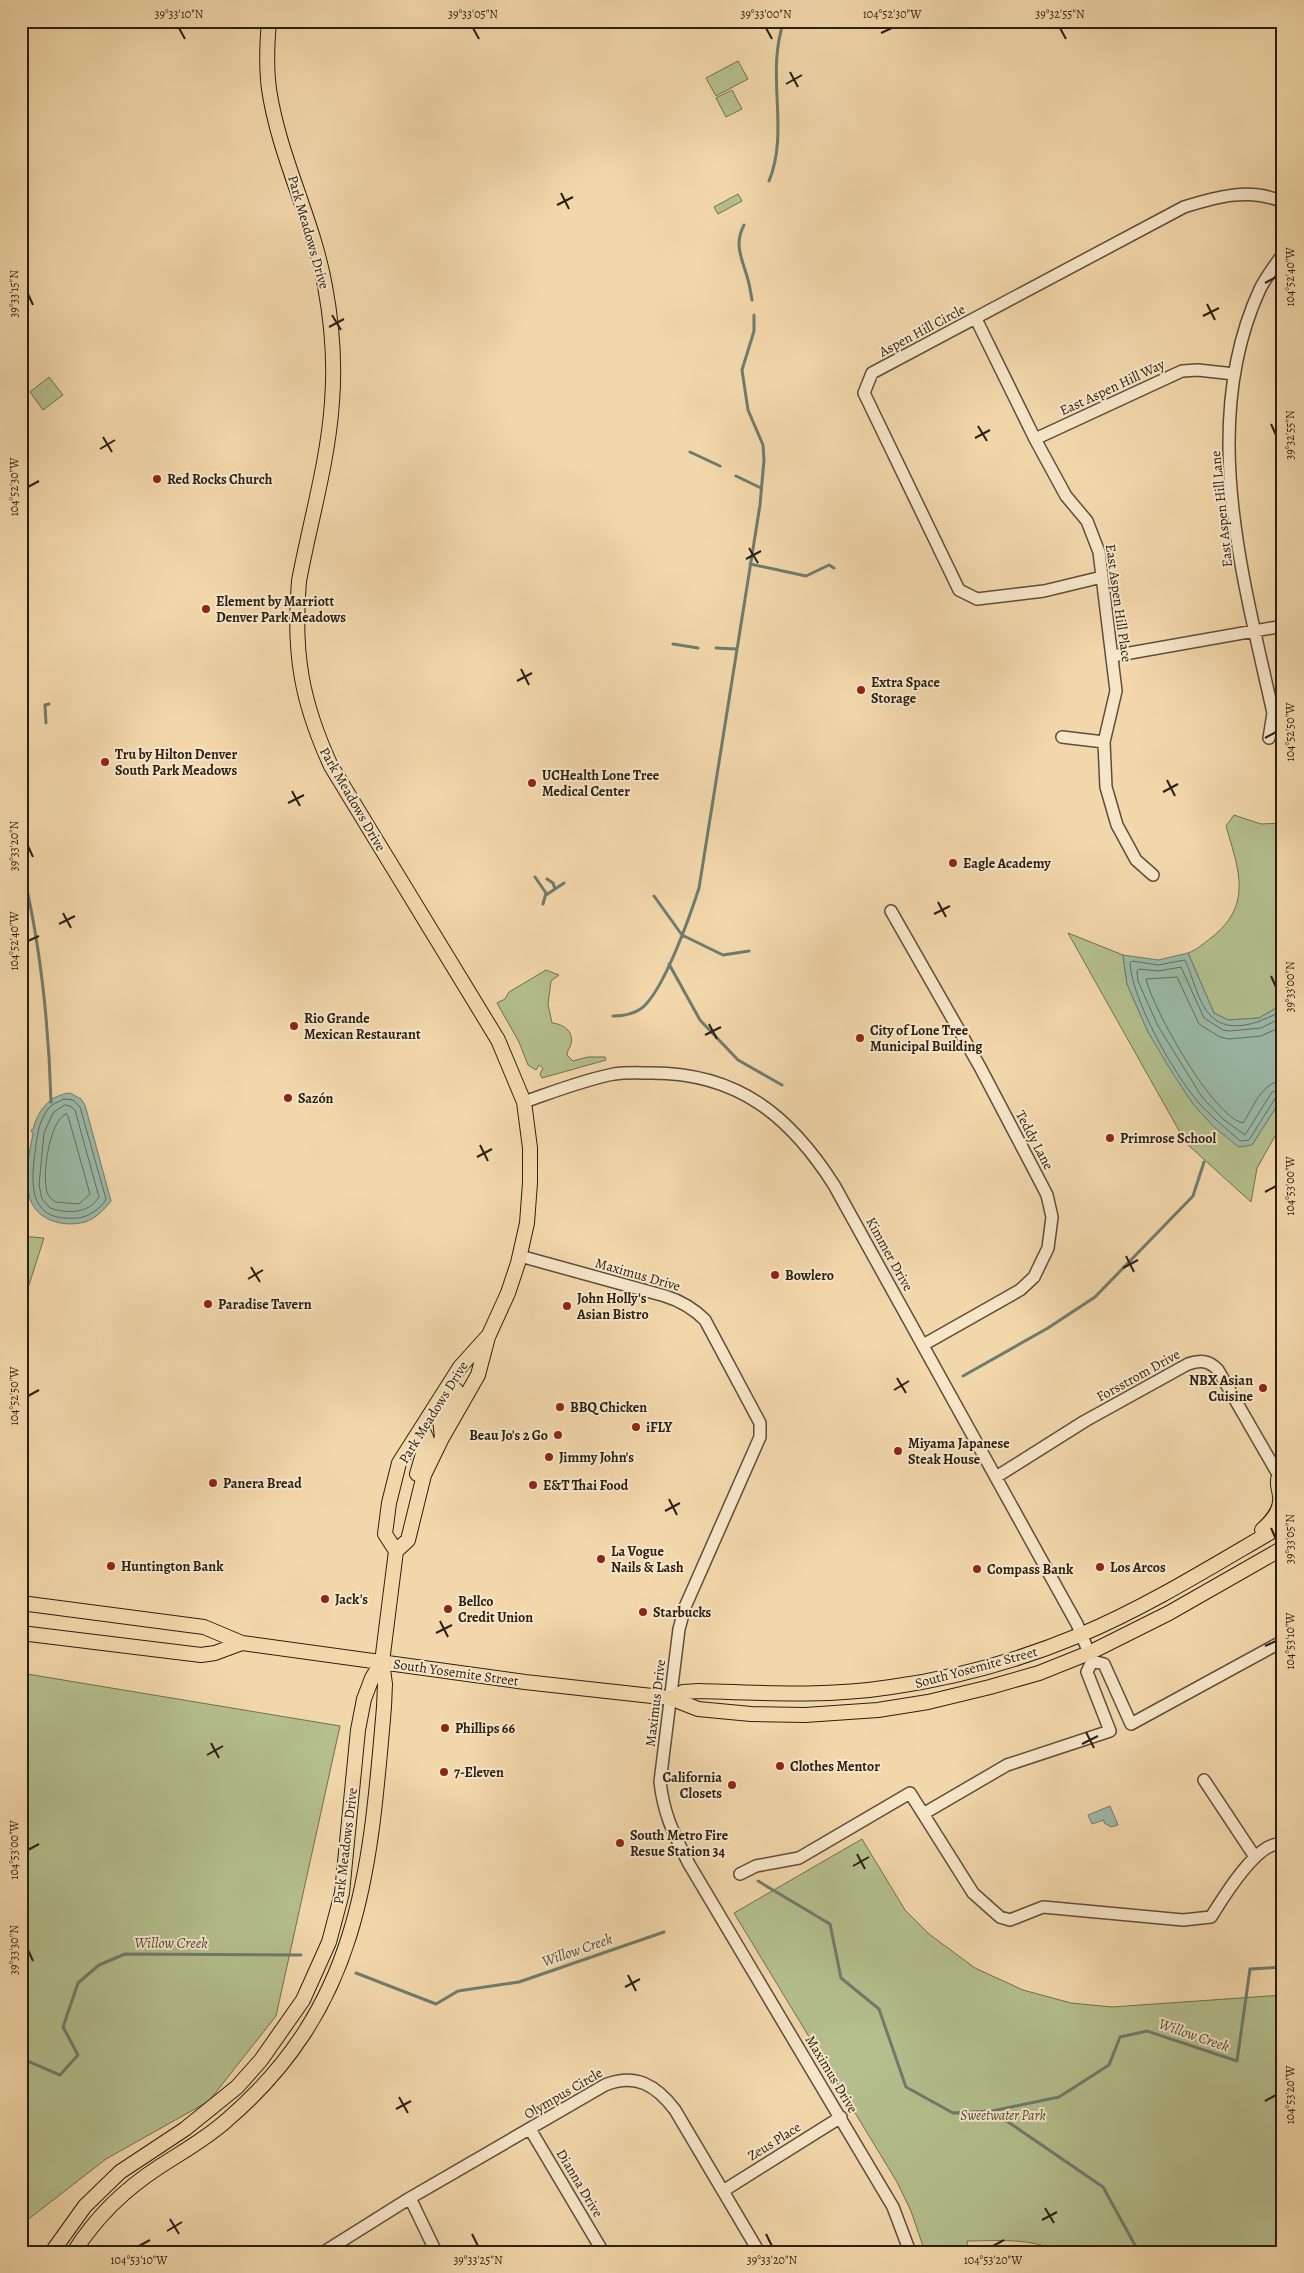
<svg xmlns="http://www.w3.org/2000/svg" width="1304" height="2273" viewBox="0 0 1304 2273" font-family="Alegreya,serif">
<rect width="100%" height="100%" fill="#f2d7aa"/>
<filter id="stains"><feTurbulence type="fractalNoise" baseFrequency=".004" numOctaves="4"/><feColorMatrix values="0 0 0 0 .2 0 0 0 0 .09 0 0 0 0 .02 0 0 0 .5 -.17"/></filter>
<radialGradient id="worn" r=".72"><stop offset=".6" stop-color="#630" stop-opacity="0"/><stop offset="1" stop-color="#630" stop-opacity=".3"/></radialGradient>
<path fill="#b4bf8d" stroke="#6f7051" d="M 738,61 L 748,79 L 716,96 L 706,78 Z
M 732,90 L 742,109 L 726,117 L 716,98 Z
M 738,194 L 742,201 L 718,214 L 714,207 Z
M 49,377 L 63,395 L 43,410 L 30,392 Z
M 1234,815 L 1261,824 L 1283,823 L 1283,1004 L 1259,1018 L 1228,1020 L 1214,1013 L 1188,953 C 1197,950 1204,943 1211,938 C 1253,905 1239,871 1226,826 Z
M 1068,933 L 1123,955 L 1127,984 L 1148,1032 L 1193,1104 L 1215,1128 L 1252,1145 L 1283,1096 L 1283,1122 L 1257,1168 L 1251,1202 L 1186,1143 Z
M 546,970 L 559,975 L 551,981 L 548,1004 L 552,1023 C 563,1024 574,1031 571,1044 C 570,1048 567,1051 567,1055 L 573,1061 L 588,1057 L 605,1057 L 606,1060 L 542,1078 L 540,1074 L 543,1068 L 539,1065 L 536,1070 L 528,1065 L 519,1042 L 497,1003 L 505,999 L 509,992 Z
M 21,1236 L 44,1238 L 21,1310 Z
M 21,1673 L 340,1726 L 276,2016 L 209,2101 L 106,2159 L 21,2225 Z
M 862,1839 L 905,1910 L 929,1934 L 975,1968 L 1023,1990 L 1071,2003 L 1112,2007 L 1283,1995 L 1283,2252 L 1058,2252 C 1032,2237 995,2241 967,2241 L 968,2252 L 925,2252 L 911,2211 L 897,2182 L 734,1913 Z"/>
<path fill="#9bbaa9" stroke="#6e7c6e" d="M 1188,953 L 1214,1013 L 1228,1020 L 1259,1018 L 1283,1004 L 1283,1096 L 1252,1145 L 1239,1147 L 1215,1128 L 1193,1104 L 1173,1074 L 1148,1032 L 1127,984 L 1123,955 L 1158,960 Z
M 70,1093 L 81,1099 L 85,1105 L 111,1201 C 105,1209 95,1219 85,1222 C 63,1228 34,1220 29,1195 C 24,1176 29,1153 33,1134 L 31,1130 L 33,1129 C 38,1111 49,1095 70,1093 Z
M 1110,1806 L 1118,1825 L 1111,1827 L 1104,1823 L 1104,1820 L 1092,1824 L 1088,1815 Z"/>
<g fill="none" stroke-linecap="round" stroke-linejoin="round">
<path stroke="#626d5f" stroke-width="1" d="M 1283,1010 C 1264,1021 1230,1036 1211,1016 C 1198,1004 1193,976 1185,960 L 1158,965 L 1132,961 L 1130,963 C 1132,1000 1174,1074 1198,1102 C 1211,1117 1226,1128 1240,1141 L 1249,1140 L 1276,1097 L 1283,1094
M 1283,1017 L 1261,1028 L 1229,1031 L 1223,1030 L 1204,1018 L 1181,967 L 1159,971 L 1139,969 L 1137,971 L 1138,981 L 1158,1026 L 1202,1097 L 1223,1119 L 1245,1135 L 1272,1092 L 1283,1088
M 1283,1026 L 1261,1036 L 1229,1039 L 1220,1037 L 1199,1024 L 1177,977 L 1146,979 C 1153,1009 1213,1117 1243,1123 C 1253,1108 1262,1081 1283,1081
M 64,1099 L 73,1100 L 80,1107 L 106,1199 C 102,1208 88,1217 78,1218 C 31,1222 30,1190 35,1153 C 37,1138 38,1122 48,1109 C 51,1104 59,1102 64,1099 Z
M 65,1105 L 70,1106 L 75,1110 L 99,1197 C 88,1214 68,1214 50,1208 L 42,1199 L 39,1185 L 44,1133 L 53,1113 Z
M 66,1114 L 68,1116 L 90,1194 L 79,1204 L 55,1202 C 52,1199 49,1197 47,1192 C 42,1175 49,1121 66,1114 Z"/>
<path stroke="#6e7c6e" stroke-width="3" d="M 769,181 C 790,130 765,74 784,21
M 744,225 C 733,246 743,260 748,280 C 750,287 751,294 752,300
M 690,452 L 720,466
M 736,476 L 761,488
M 750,564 L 806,576 L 829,565 L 834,568
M 673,644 L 698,648
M 716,648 L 736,649
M 46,723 L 45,705 L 49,704
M 21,865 C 40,938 49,1027 51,1102
M 535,877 L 546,893 L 543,904
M 547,879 L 553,883 L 555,889
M 546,895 L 564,883
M 654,896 L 682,935 L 723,955 L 749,951
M 669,964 L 700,1020 L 738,1060 L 782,1085
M 613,1016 C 623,1016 634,1014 642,1008 C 664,990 690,916 699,888 L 760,505 L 764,460 L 763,445 L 748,410 L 742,370 L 754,331 L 754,315
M 963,1376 L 1048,1328 L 1095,1297 L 1193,1196 L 1204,1162
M 758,1881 L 830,1924 L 841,1978 L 879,2009 L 906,2087 L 953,2113 L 992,2111 L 1059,2097 L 1109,2065 L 1120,2037 L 1147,2031 L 1237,2061 L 1250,1969 L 1283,1967
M 356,1973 L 436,2004 L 458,1991 L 519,1982 L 664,1932
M 21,2058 L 60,2075 L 78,2055 L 63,2027 L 78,1983 L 99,1965 L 125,1954 L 301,1955
M 992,2111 L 1103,2187 L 1136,2247 L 1145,2252"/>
<g stroke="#5c4e3a" stroke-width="14">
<path id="minor" d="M 976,319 L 1035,439 L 1066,496 L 1087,521 L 1099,552 L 1116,691 L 1104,742 L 1106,787 L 1117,825 L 1136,860 L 1153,875
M 1035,439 L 1182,371 L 1198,370 L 1234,374
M 1102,577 L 1044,591 L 977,599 L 959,590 L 864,393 L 872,373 L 1184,207 C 1216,197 1250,187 1283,202
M 1113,656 L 1283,626
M 1062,737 L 1104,742
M 1269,738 L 1273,713 C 1243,577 1198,423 1260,289 C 1266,277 1275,265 1283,254
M 891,911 L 980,1067 L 1033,1168 L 1047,1195 L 1052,1217 L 1048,1248 L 1034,1277 L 1020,1290 L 923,1345
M 524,1102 C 553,1092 583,1080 614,1074 C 627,1072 640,1073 652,1073 C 738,1073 790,1116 834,1185 L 1077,1624 L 1089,1653
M 520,1256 L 665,1296 C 681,1301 693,1308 705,1320 L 760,1423 L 760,1437 L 685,1607 L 679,1629 L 660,1782 C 664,1816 674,1834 689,1864 L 893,2207 L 910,2252
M 996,1477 L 1085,1421 L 1188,1364 C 1200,1360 1209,1360 1218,1370 L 1279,1476
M 1204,1780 L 1255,1857
M 923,1814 L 1007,1765 L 1110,1731 L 1087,1672 L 1092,1661 L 1104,1664 L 1131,1724 L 1283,1641
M 740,1874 L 756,1866 L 799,1858 L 910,1793 L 973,1893 L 1000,1917 L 1010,1920 L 1043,1907 L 1183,1920 L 1211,1917 C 1223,1898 1258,1839 1283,1844
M 530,2129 L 603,2252
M 723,2191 L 841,2117
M 410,2198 L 436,2252
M 324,2252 L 410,2198 L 605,2085 C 636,2073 656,2085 675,2110 L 759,2252"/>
</g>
<g stroke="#2a2015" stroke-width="16">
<path id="major" d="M 442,1438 L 440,1419 L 456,1390
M 417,1474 L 427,1440 L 422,1428
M 1262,1530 C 1272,1521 1282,1510 1280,1496 C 1279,1487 1276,1484 1279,1476 L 1283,1477
M 396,1551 L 385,1534 L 389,1503 L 399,1463 L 460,1367 L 487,1337
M 21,1603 L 204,1627 L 242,1643 L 525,1682 L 670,1698 L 698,1709 L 751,1714 L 805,1715 L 878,1710 L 928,1702 L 990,1687 L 1039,1673 L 1089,1653 L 1169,1613 L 1283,1548
M 21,1633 L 201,1655 L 215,1653 L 242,1643
M 670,1698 L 683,1692 L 699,1691 C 763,1693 827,1697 891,1687 C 956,1678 1020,1660 1080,1635 C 1151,1605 1217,1563 1283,1525
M 52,2252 L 85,2206 L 120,2172 L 185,2129 L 237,2087 L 261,2060 L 303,2000 L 329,1942 L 342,1893 L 358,1730 L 364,1699 L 372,1678 L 382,1662
M 74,2252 C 96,2217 125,2189 159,2167 C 182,2152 206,2139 227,2120 C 361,2005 370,1871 384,1707 L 385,1684 L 382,1662 L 396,1551 L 408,1540 L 424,1475 L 442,1438 L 478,1375 L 488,1337 L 508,1293 L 518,1263 L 527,1223 L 530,1183 L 530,1148 L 524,1102 L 498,1040 L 331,766 C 301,701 293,652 299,581 C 310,522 328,462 332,402 C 335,364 332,324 325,286 C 313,219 279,157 269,89 C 266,67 267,44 269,21"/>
</g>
<use href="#minor" stroke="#f7e5c8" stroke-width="11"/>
<use href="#major" stroke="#f2d7aa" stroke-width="14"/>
</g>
<path fill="none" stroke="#2a2015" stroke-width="2" d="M 179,28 L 185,39M 473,28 L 479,39M 766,28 L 772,39M 1060,28 L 1066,39M 881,33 L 892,28M 790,72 L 798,87M 786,84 L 802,75M 561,193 L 569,209M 557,205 L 573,197M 1265,283 L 1276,277M 28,294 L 33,305M 1207,304 L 1215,320M 332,315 L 341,330M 1203,316 L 1219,308M 329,327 L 344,319M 1271,424 L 1276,435M 978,426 L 987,441M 103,437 L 112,452M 975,438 L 990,430M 100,449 L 115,440M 28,487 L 39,481M 749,548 L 758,563M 746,559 L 761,551M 521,669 L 529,685M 517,681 L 532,673M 1265,738 L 1276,732M 1167,780 L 1175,796M 292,791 L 300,806M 1163,792 L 1178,784M 288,803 L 304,795M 28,846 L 33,857M 938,902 L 946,917M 63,913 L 71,928M 934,914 L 950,906M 59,924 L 75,916M 28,941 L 39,936M 1271,976 L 1276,987M 709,1024 L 717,1039M 705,1035 L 721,1027M 480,1145 L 488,1161M 477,1157 L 492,1149M 1265,1192 L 1276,1186M 1126,1256 L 1134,1272M 251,1267 L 260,1282M 1123,1268 L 1138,1260M 248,1279 L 263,1270M 897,1378 L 906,1393M 894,1390 L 909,1381M 28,1396 L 39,1390M 669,1499 L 677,1515M 665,1511 L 680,1503M 1271,1528 L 1276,1539M 440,1621 L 448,1637M 436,1633 L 452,1625M 1265,1646 L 1276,1641M 1086,1732 L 1094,1748M 211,1743 L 219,1758M 1082,1744 L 1098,1736M 207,1755 L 223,1746M 28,1850 L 39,1844M 857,1854 L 865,1869M 853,1866 L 869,1857M 28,1950 L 33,1961M 628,1975 L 636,1991M 625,1987 L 640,1979M 399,2097 L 408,2113M 1265,2101 L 1276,2095M 396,2109 L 411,2101M 1045,2208 L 1054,2223M 170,2219 L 179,2234M 1042,2220 L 1057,2212M 167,2231 L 182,2222M 472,2234 L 478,2246M 766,2234 L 772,2246M 139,2246 L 150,2240M 993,2246 L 1004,2240"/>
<g fill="#8f2418" stroke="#f7e5c8" stroke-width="2">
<circle cx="157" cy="479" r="5"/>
<circle cx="206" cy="609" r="5"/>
<circle cx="861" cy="690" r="5"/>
<circle cx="105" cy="762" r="5"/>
<circle cx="532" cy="783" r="5"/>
<circle cx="953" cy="863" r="5"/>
<circle cx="294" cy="1026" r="5"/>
<circle cx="860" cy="1038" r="5"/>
<circle cx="288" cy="1098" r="5"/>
<circle cx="1110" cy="1138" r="5"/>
<circle cx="775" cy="1275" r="5"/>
<circle cx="208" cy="1304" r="5"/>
<circle cx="567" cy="1306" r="5"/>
<circle cx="1263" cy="1388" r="5"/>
<circle cx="560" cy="1407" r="5"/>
<circle cx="636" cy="1427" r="5"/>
<circle cx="558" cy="1435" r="5"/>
<circle cx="898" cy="1451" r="5"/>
<circle cx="549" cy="1457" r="5"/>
<circle cx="213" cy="1483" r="5"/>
<circle cx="533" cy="1485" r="5"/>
<circle cx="601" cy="1559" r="5"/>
<circle cx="111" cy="1566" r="5"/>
<circle cx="1100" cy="1567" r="5"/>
<circle cx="977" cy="1569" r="5"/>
<circle cx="325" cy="1599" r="5"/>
<circle cx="448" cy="1609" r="5"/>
<circle cx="643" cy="1612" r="5"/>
<circle cx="445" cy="1728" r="5"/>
<circle cx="780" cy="1766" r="5"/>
<circle cx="444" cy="1772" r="5"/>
<circle cx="732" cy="1785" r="5"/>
<circle cx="620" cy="1843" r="5"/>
</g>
<g text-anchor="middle" stroke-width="4" stroke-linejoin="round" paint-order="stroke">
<g font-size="14" fill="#2a2015" stroke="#f7e5c8">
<text transform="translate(309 232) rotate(74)" y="5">Park Meadows Drive</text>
<text transform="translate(922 330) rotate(-28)" y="5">Aspen Hill Circle</text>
<text transform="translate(1112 387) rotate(-25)" y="5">East Aspen Hill Way</text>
<text transform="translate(1221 509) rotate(-96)" y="5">East Aspen Hill Lane</text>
<text transform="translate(1119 603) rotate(82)" y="5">East Aspen Hill Place</text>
<text transform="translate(353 799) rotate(60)" y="5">Park Meadows Drive</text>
<text transform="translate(1035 1140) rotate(62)" y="5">Teddy Lane</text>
<text transform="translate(890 1254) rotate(61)" y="5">Kimmer Drive</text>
<text transform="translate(638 1274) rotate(16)" y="5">Maximus Drive</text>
<text transform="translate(1138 1375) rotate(-29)" y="5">Forsstrom Drive</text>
<text transform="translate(433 1412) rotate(-58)" y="5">Park Meadows Drive</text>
<text transform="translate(976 1667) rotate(-15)" y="5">South Yosemite Street</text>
<text transform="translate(456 1672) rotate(8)" y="5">South Yosemite Street</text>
<text transform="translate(655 1703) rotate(-83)" y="5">Maximus Drive</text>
<text transform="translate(345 1846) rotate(-83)" y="5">Park Meadows Drive</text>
<text transform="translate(832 2074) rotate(59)" y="5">Maximus Drive</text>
<text transform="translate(563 2093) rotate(-30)" y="5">Olympus Circle</text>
<text transform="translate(774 2141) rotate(-32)" y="5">Zeus Place</text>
<text transform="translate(580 2183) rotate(59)" y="5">Dianna Drive</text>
</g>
<g font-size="14" font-weight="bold" fill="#2a2015" stroke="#f7e5c8" text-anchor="start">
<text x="167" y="484">Red Rocks Church</text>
<text x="216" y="606">Element by Marriott<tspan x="216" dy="16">Denver Park Meadows</tspan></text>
<text x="871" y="687">Extra Space<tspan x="871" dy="16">Storage</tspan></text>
<text x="115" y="759">Tru by Hilton Denver<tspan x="115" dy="16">South Park Meadows</tspan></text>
<text x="542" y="780">UCHealth Lone Tree<tspan x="542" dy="16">Medical Center</tspan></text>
<text x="963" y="868">Eagle Academy</text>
<text x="304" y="1023">Rio Grande<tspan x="304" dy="16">Mexican Restaurant</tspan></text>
<text x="870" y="1035">City of Lone Tree<tspan x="870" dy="16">Municipal Building</tspan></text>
<text x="298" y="1103">Sazón</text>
<text x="1120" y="1143">Primrose School</text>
<text x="785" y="1280">Bowlero</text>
<text x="577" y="1303">John Holly's<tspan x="577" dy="16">Asian Bistro</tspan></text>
<text x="218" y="1309">Paradise Tavern</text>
<text x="1253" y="1385" text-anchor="end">NBX Asian<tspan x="1253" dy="16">Cuisine</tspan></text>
<text x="570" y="1412">BBQ Chicken</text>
<text x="646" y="1432">iFLY</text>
<text x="548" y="1440" text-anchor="end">Beau Jo's 2 Go</text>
<text x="908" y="1448">Miyama Japanese<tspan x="908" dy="16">Steak House</tspan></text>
<text x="559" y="1462">Jimmy John's</text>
<text x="223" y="1488">Panera Bread</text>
<text x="543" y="1490">E&amp;T Thai Food</text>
<text x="611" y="1556">La Vogue<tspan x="611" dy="16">Nails &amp; Lash</tspan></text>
<text x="121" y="1571">Huntington Bank</text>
<text x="1110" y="1572">Los Arcos</text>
<text x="987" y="1574">Compass Bank</text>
<text x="335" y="1604">Jack's</text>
<text x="458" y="1606">Bellco<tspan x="458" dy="16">Credit Union</tspan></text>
<text x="653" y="1617">Starbucks</text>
<text x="455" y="1733">Phillips 66</text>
<text x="790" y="1771">Clothes Mentor</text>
<text x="454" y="1777">7-Eleven</text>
<text x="722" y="1782" text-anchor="end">California<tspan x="722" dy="16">Closets</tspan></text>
<text x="630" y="1840">South Metro Fire<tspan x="630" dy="16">Resue Station 34</tspan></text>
</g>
<g font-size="14" font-style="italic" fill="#535039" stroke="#f7e5c8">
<text x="1003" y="2120">Sweetwater Park</text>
</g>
<g font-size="15" font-style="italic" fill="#4c4e41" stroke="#f7e5c8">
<text x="171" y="1948">Willow Creek</text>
<text transform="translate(577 1950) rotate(-19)" y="5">Willow Creek</text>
<text transform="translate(1194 2035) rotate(19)" y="5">Willow Creek</text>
</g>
</g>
<rect width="1304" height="2273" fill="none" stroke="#f2d7aa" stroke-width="55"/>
<rect x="28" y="28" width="1248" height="2218" fill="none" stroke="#2a2015" stroke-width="2"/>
<g font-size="12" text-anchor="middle" fill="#2a2015">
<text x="179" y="18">39°33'10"N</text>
<text x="473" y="18">39°33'05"N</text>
<text x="766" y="18">39°33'00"N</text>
<text x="892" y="18">104°52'30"W</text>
<text x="1060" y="18">39°32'55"N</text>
<text transform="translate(1290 277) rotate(-90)" y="4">104°52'40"W</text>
<text transform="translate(14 294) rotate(-90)" y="4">39°33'15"N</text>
<text transform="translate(1290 435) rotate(-90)" y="4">39°32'55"N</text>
<text transform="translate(14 487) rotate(-90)" y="4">104°52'30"W</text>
<text transform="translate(1290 732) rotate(-90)" y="4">104°52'50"W</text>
<text transform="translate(14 846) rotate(-90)" y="4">39°33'20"N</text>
<text transform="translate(14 941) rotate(-90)" y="4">104°52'40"W</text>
<text transform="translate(1290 987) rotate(-90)" y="4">39°33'00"N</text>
<text transform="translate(1290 1186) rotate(-90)" y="4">104°53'00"W</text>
<text transform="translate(14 1396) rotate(-90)" y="4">104°52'50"W</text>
<text transform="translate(1290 1539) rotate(-90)" y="4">39°33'05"N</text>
<text transform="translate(1290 1641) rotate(-90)" y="4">104°53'10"W</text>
<text transform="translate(14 1850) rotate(-90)" y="4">104°53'00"W</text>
<text transform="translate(14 1950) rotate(-90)" y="4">39°33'30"N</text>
<text transform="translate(1290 2095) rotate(-90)" y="4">104°53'20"W</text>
<text x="139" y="2264">104°53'10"W</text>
<text x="478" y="2264">39°33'25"N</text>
<text x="772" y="2264">39°33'20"N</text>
<text x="993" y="2264">104°53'20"W</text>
</g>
<rect width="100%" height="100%" filter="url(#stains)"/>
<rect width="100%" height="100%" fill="url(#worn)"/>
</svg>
